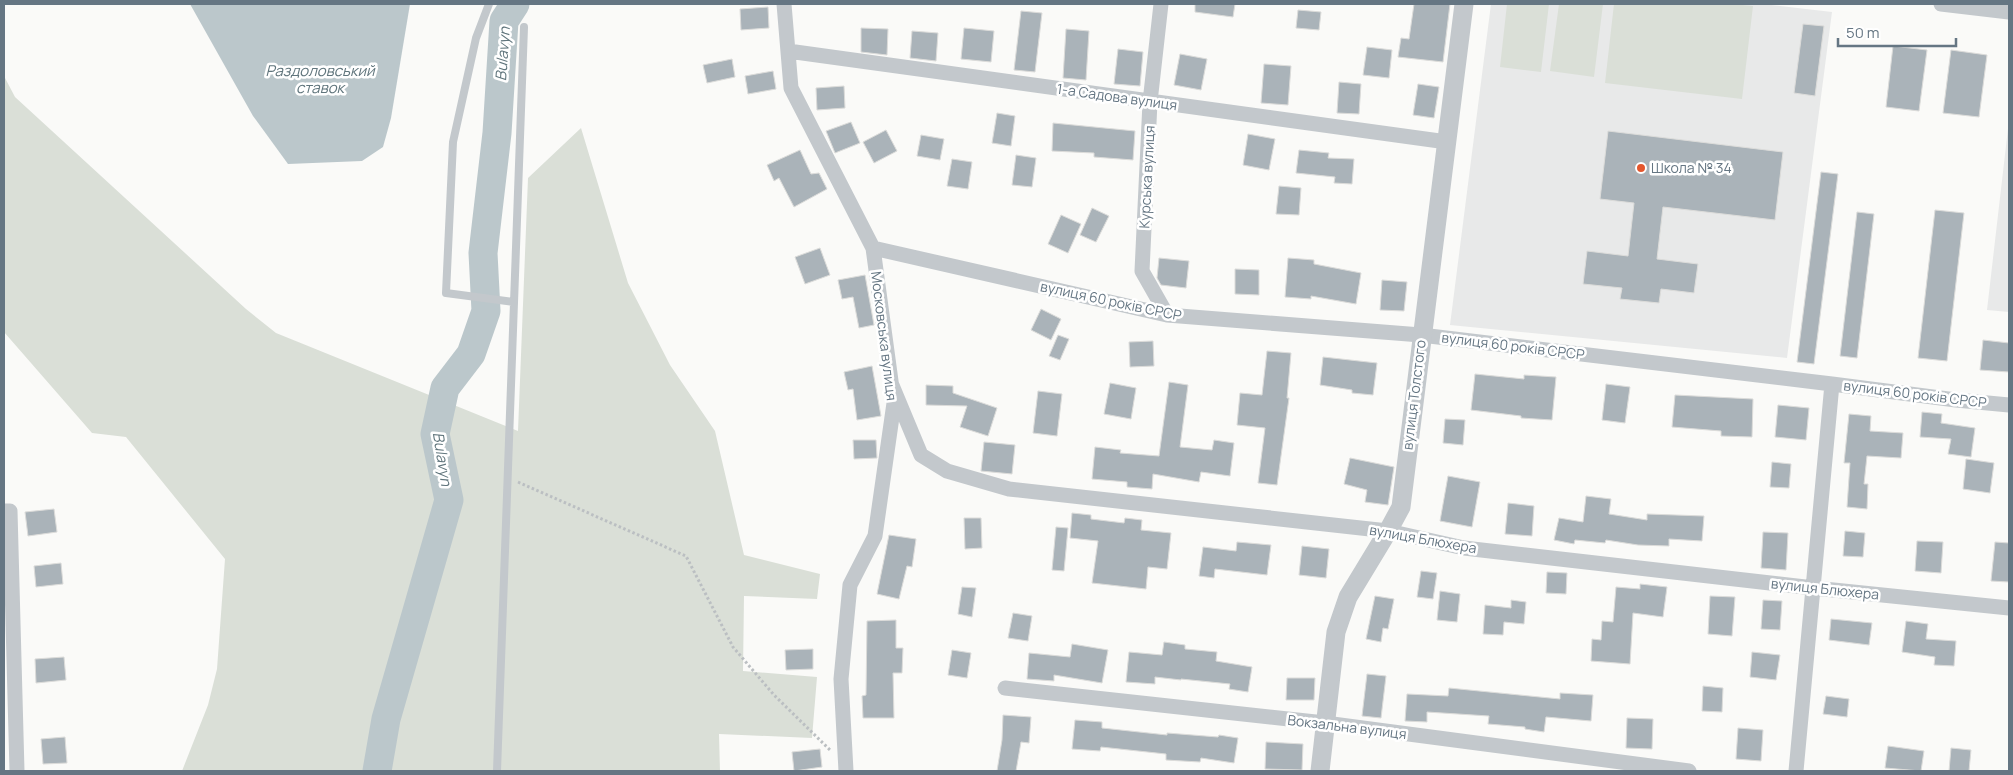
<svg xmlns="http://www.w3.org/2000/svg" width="2013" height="775" viewBox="0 0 2013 775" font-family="Manrope,sans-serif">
<rect width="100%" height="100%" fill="#fafaf8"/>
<path fill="#e8e9e9" d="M 1491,4 L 1763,4 L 1832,12 L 1787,358 L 1450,325 Z
M 2009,120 L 2009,312 L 1987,310 Z"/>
<path fill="#dadfd7" d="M 1507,4 L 1549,4 L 1541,72 L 1500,67 Z
M 1559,4 L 1603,4 L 1594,77 L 1550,71 Z
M 1614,4 L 1732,4 L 1753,6 L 1742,99 L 1605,83 Z
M 4,76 L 15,97 L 246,309 L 276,333 L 518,431 L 528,178 L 581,128 L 628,283 L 670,365 L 715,431 L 744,555 L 820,574 L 817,599 L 744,596 L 743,671 L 817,677 L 812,738 L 719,734 L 720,771 L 182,771 L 208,705 L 217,669 L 225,559 L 126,437 L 92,433 L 4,332 Z"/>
<path fill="#bbc7cb" d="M 190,4 L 410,4 L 391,118 L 383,147 L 362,161 L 288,164 L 253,116 Z"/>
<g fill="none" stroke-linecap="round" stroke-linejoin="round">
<path stroke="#bbc7cb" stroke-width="29" d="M 377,771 L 386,719 L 449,500 L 435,434 L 445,388 L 471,354 L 486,311 L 483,253 L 497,133 L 504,21 L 515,4"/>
</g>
<path fill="#aab3b9" stroke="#dcdcda" d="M 1195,4 L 1235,4 L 1233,17 L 1195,12 Z
M 1414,4 L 1450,4 L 1443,62 L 1398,57 L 1401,38 L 1409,39 Z
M 768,7 L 769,28 L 741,30 L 740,9 Z
M 1298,10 L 1321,12 L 1319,30 L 1296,28 Z
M 1021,11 L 1042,13 L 1035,72 L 1014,70 Z
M 1803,24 L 1824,26 L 1815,96 L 1794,93 Z
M 861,28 L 888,29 L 887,55 L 861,52 Z
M 964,28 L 994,31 L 991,62 L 961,59 Z
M 1066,29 L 1089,31 L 1086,80 L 1063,78 Z
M 912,31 L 938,33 L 936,61 L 910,58 Z
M 1893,46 L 1927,50 L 1919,111 L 1886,107 Z
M 1367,47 L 1392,50 L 1389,78 L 1363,75 Z
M 1118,49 L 1143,52 L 1140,86 L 1114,84 Z
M 1951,50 L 1987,55 L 1979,117 L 1943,113 Z
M 1180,54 L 1207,59 L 1201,90 L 1174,85 Z
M 732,59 L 735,77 L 707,83 L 703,65 Z
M 1264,64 L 1291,66 L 1288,105 L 1261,103 Z
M 773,71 L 776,89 L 748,94 L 745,76 Z
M 1339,82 L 1361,84 L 1359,114 L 1337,113 Z
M 1418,84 L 1439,87 L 1434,118 L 1413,115 Z
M 844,86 L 845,108 L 817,110 L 816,88 Z
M 997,113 L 1015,116 L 1011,146 L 992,143 Z
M 851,122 L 860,143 L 835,153 L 826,131 Z
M 1053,123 L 1135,131 L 1133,160 L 1094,157 L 1094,153 L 1052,151 Z
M 886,130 L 897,151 L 874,163 L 863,142 Z
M 1608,131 L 1783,152 L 1775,220 L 1663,207 L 1657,259 L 1698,264 L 1694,293 L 1661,289 L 1659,303 L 1620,299 L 1622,288 L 1583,284 L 1587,251 L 1628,256 L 1634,203 L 1600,199 Z
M 1248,134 L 1275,139 L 1269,170 L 1243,165 Z
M 921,135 L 944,139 L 940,160 L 917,156 Z
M 800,150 L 811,174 L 819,173 L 827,189 L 794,207 L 779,178 L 774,181 L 767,165 Z
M 1299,150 L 1329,153 L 1328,158 L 1354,159 L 1352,184 L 1334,183 L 1335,177 L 1296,173 Z
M 1016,155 L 1036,158 L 1032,187 L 1012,185 Z
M 952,159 L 972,162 L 968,189 L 947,186 Z
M 1821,172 L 1838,174 L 1814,364 L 1797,362 Z
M 1279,186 L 1301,188 L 1299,215 L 1276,214 Z
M 1092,208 L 1109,216 L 1096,242 L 1080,235 Z
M 1935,210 L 1964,213 L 1947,361 L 1918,358 Z
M 1857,212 L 1874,214 L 1857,358 L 1840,356 Z
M 1061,215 L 1081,224 L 1068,253 L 1048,244 Z
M 820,248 L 830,275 L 805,284 L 795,257 Z
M 1159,258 L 1189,261 L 1186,288 L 1161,285 L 1157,278 Z
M 1288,258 L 1314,260 L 1314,264 L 1361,273 L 1356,304 L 1311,296 L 1311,299 L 1285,297 Z
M 1235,269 L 1259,270 L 1259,295 L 1235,294 Z
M 865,275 L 874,325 L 859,328 L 853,297 L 842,299 L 838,280 Z
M 1382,280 L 1407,282 L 1404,311 L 1380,310 Z
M 1041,309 L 1061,319 L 1051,340 L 1031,330 Z
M 1058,335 L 1069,339 L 1060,360 L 1049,356 Z
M 1983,340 L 2009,343 L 2009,372 L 1980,370 Z
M 1153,341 L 1154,366 L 1130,367 L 1129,342 Z
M 1267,351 L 1291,353 L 1287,398 L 1289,398 L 1277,485 L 1258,483 L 1265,428 L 1237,425 L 1240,393 L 1262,395 Z
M 1323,357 L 1377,363 L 1373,395 L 1352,393 L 1352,390 L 1320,385 Z
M 872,366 L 881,416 L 857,420 L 853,389 L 848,390 L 844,372 Z
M 1475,374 L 1524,379 L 1524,375 L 1556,377 L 1552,420 L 1521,418 L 1521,416 L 1471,410 Z
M 1169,382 L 1188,385 L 1180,447 L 1212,450 L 1214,440 L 1234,443 L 1230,476 L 1201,472 L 1199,482 L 1153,474 L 1152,489 L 1127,487 L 1127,482 L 1092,479 L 1095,447 L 1121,450 L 1120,453 L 1159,456 Z
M 1110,383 L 1136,388 L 1131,419 L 1104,414 Z
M 1606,384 L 1630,387 L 1625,423 L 1602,420 Z
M 926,385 L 953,386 L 953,393 L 997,408 L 988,436 L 960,427 L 967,406 L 926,405 Z
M 1038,391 L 1062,394 L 1057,436 L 1033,433 Z
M 1675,395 L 1753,399 L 1752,437 L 1721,436 L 1721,431 L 1672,427 Z
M 1778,405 L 1809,408 L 1806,440 L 1775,437 Z
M 1922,412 L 1942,414 L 1941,423 L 1975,428 L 1971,457 L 1948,454 L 1951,439 L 1920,437 Z
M 1849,414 L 1871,416 L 1870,431 L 1903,433 L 1901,458 L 1867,456 L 1864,484 L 1868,484 L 1867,509 L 1847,507 L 1850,463 L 1844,463 Z
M 1445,419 L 1465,420 L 1463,445 L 1443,443 Z
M 853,440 L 876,440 L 877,458 L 854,459 Z
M 984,442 L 1015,445 L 1012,474 L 981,471 Z
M 1350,458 L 1394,467 L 1388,505 L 1365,502 L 1367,490 L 1344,484 Z
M 1966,459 L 1994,463 L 1990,493 L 1963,489 Z
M 1772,462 L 1791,464 L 1789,488 L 1770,487 Z
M 1448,476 L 1480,482 L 1472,527 L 1440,521 Z
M 1586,496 L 1611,499 L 1609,514 L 1647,520 L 1647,514 L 1704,516 L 1702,541 L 1669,539 L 1669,546 L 1638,545 L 1606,540 L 1605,543 L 1575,540 L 1574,544 L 1554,540 L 1559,518 L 1583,522 Z
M 1508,503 L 1534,506 L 1532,536 L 1505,534 Z
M 54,509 L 57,532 L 28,536 L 25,512 Z
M 1072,513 L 1091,515 L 1091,519 L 1124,523 L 1125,518 L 1142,520 L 1141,530 L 1171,533 L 1167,569 L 1148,567 L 1146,589 L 1092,583 L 1098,541 L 1070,538 Z
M 964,518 L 981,518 L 982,548 L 965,549 Z
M 1056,527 L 1068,528 L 1064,571 L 1052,570 Z
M 1845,531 L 1865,533 L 1863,557 L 1843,556 Z
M 1763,532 L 1788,533 L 1786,570 L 1761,568 Z
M 889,535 L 916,539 L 912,567 L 907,566 L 899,599 L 877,594 Z
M 1917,541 L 1943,542 L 1941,573 L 1915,571 Z
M 1237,542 L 1271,545 L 1267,575 L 1215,569 L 1214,578 L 1199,576 L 1203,547 L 1236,551 Z
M 1995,542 L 2009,543 L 2009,582 L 1991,581 Z
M 1302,546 L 1329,549 L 1326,578 L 1299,575 Z
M 61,563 L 63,584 L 36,587 L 34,566 Z
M 1421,571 L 1437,573 L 1433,599 L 1417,597 Z
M 1547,572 L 1567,573 L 1566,594 L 1546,593 Z
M 1640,584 L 1667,587 L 1663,617 L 1633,613 L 1630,664 L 1591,661 L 1592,639 L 1601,640 L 1602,621 L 1613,622 L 1616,587 L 1640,589 Z
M 962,587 L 976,588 L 972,617 L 958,614 Z
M 1440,591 L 1460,594 L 1457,622 L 1437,620 Z
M 1375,596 L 1394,599 L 1388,629 L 1383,628 L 1381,642 L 1366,639 Z
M 1710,596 L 1735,597 L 1732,636 L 1708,634 Z
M 1511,600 L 1526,602 L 1524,624 L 1504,622 L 1503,635 L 1483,634 L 1485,605 L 1511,608 Z
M 1763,600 L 1782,601 L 1780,630 L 1761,629 Z
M 1013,613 L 1032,616 L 1028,641 L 1008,638 Z
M 1831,619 L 1872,623 L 1869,645 L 1829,640 Z
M 896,620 L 896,648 L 903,648 L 902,673 L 893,673 L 894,718 L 863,718 L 862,696 L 866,695 L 867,621 Z
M 1906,621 L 1928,624 L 1926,639 L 1956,641 L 1954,666 L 1934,665 L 1935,657 L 1902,652 Z
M 1164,642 L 1185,645 L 1185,649 L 1217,652 L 1216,661 L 1252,667 L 1248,692 L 1229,689 L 1230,684 L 1181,679 L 1181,680 L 1155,677 L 1155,684 L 1126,682 L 1129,652 L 1162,655 Z
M 1072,644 L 1108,650 L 1102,683 L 1054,675 L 1054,681 L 1027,679 L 1029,653 L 1070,657 Z
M 813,649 L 813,669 L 786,670 L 785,650 Z
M 952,650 L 971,653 L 967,678 L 948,675 Z
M 1752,652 L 1780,655 L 1776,680 L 1750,677 Z
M 64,657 L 66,680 L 36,683 L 35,659 Z
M 1367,674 L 1386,676 L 1381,718 L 1362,716 Z
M 1287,678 L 1315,678 L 1314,700 L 1286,700 Z
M 1703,686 L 1723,688 L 1722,712 L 1702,711 Z
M 1449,688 L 1560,699 L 1560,693 L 1593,695 L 1591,721 L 1546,717 L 1544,732 L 1525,729 L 1525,727 L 1488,724 L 1489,716 L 1427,712 L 1427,722 L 1405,721 L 1407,694 L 1448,696 Z
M 1826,696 L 1849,699 L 1847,717 L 1823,714 Z
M 1003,715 L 1031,717 L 1029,743 L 1021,742 L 1016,771 L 997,771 L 1002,740 Z
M 1627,718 L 1653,719 L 1652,749 L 1626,748 Z
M 1075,720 L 1102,722 L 1102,728 L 1167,735 L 1167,733 L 1218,737 L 1219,735 L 1238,738 L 1234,763 L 1201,758 L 1200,762 L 1166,760 L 1166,754 L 1101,747 L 1100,751 L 1072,749 Z
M 1738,728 L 1763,730 L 1761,761 L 1736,759 Z
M 65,737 L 67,763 L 43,764 L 41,739 Z
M 1266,742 L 1303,744 L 1302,770 L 1265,769 Z
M 1888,746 L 1924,751 L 1921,771 L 1885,768 Z
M 1951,748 L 1971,750 L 1969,771 L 1949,771 Z
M 820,749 L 822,767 L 794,771 L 792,752 Z"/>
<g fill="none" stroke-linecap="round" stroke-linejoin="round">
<path stroke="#bbbfc2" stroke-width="3" stroke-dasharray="2.5 2.5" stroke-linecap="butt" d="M 518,482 L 686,556 L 733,647 L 774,695 L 831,751"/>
<path stroke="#c3c8cc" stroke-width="8" d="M 489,4 L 476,38 L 453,142 L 446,293 L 514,302
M 497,771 L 524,27"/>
<path stroke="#c3c8cc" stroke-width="15" d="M 784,4 L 791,88 L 873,248 L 894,403 L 875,536 L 850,585 L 841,679 L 846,771
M 1161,4 L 1150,102 L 1142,271 L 1167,315
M 1941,4 L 2009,12
M 788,51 L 1447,142
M 873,248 L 1167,315 L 1421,335 L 1832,384 L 1956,400 L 2009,405
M 891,383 L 921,455 L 947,471 L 1009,489 L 1388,531 L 1464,548 L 1814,588 L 2009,608
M 4,511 L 10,511 L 17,771
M 1005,688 L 1325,723 L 1689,771
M 1796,771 L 1832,384"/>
<path stroke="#c3c8cc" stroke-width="19" d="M 1320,771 L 1336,632 L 1348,597 L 1388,531 L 1401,507 L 1464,4"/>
</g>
<circle fill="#e4572e" stroke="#fff" stroke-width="2" cx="1641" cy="168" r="5"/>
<g text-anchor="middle" stroke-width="5" stroke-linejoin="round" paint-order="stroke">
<g font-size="14" fill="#657683" stroke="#fff">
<text transform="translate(1117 97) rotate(8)" y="5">1-а Садова вулиця</text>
<text transform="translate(1147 177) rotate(-87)" y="5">Курська вулиця</text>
<text transform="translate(1111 301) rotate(12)" y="5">вулиця 60 років СРСР</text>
<text transform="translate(884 336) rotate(83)" y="5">Московська вулиця</text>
<text transform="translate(1513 346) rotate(7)" y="5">вулиця 60 років СРСР</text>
<text transform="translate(1915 394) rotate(7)" y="5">вулиця 60 років СРСР</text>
<text transform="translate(1414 395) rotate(-83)" y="5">вулиця Толстого</text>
<text transform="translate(1423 539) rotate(10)" y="5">вулиця Блюхера</text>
<text transform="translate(1825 589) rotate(6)" y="5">вулиця Блюхера</text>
<text transform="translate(1347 727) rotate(7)" y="5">Вокзальна вулиця</text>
</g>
<g font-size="14" fill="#657683" stroke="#fff" text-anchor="start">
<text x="1651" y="173">Школа № 34</text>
</g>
<g font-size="15" font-style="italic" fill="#60757c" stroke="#fff">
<text transform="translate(503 54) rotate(-86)" y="5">Bulavyn</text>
<text x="320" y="76">Раздоловський<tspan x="320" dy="17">ставок</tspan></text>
<text transform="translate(442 459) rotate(81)" y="5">Bulavyn</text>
</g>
</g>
<rect width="2013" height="775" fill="none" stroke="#657683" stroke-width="10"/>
<path d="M1838 38v8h118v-8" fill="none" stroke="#657683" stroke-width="2.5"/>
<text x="1846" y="38" font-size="15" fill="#657683" stroke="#ffffff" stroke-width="4" paint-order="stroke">50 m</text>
</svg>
